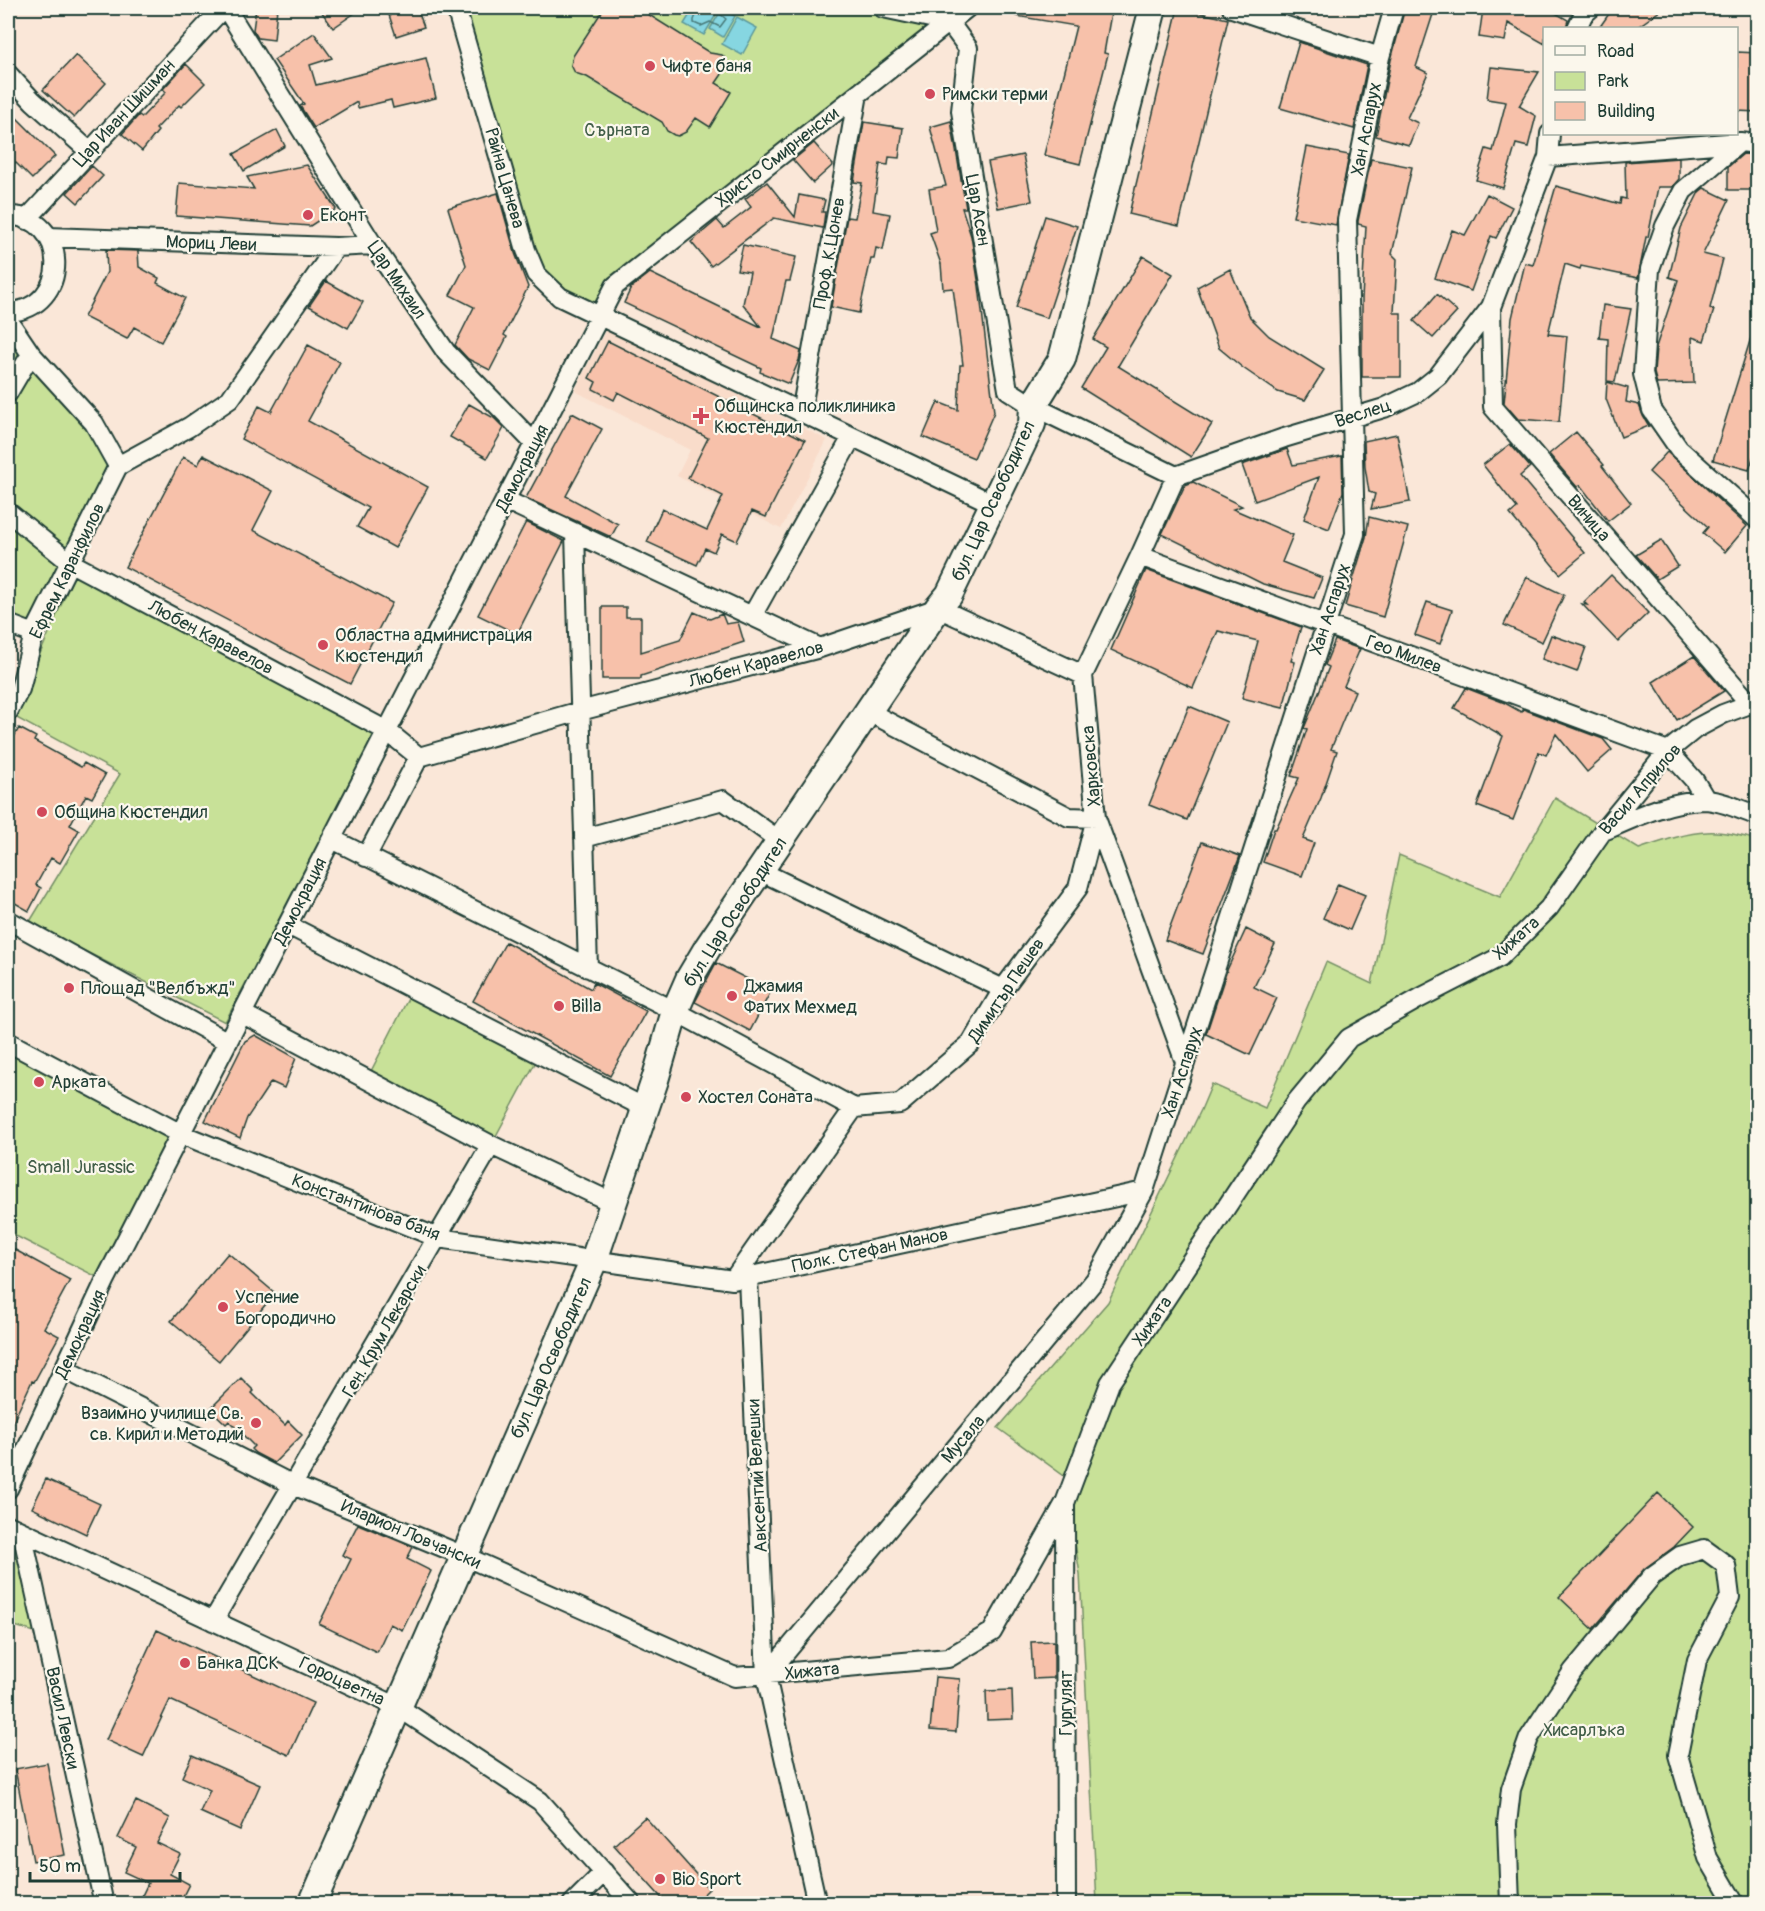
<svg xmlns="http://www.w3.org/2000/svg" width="1765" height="1911" viewBox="0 0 1765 1911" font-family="Pangolin,sans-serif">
<rect width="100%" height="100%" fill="#fae7d8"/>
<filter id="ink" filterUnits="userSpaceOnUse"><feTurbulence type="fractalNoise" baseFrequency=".0167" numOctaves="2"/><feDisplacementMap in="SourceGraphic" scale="12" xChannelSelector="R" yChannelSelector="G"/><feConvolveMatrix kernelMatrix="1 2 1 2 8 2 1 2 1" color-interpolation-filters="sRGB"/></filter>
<g filter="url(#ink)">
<path fill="#f9dcca" d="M 607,328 L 827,440 L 781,529 L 677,476 L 690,450 L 575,391 Z"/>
<path fill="#c8e198" stroke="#748f66" stroke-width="1.5" d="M 456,8 L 883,8 L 949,22 L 615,286 L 600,316 L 536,274 Z
M 8,335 L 31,354 L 118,466 L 34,634 L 8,624 Z
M 75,573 L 378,732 L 225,1022 L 29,923 L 120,774 L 13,716 Z
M 1555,798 L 1639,849 C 1660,842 1684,833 1707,832 C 1724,831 1741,836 1757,840 L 1757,1903 L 1097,1903 L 1080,1574 L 1064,1476 L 998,1428 L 1108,1302 L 1201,1110 L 1212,1084 L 1265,1108 L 1326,962 L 1372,984 L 1399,855 L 1500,897 Z
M 413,989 L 540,1054 L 491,1145 L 367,1079 Z
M 8,1042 L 181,1134 L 105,1281 L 8,1232 Z
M 8,1529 L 19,1534 L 41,1634 L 8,1624 Z"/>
<path fill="#86d6e1" stroke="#5d999c" stroke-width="1.5" d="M 694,8 L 720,8 L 704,35 L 684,24 Z
M 722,9 L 735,16 L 723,37 L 710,29 Z
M 737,17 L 757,28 L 742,55 L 722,44 Z"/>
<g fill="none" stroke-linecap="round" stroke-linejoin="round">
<path stroke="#487a79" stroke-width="1.5" d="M 699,8 L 694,20 L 694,23 L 701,26 L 710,22 L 720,27 L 726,19 L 719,13 L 719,8"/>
</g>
<path fill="#f7c1aa" stroke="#1f3d34" stroke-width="1.5" d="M 256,8 L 277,8 L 274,40 L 258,38 L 253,30 Z
M 319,8 L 362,8 L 333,28 Z
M 403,8 L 417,8 L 424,27 L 396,36 L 388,12 Z
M 604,8 L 638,8 L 710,53 L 722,55 L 725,58 L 727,67 L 716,83 L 731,92 L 710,127 L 696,118 L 686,132 L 678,136 L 674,135 L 667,131 L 662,122 L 587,77 L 575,73 L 571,65 L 573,56 Z
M 1017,8 L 1112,8 L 1104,53 L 1108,54 L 1080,164 L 1044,155 L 1076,26 L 1016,16 Z
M 1178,8 L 1228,19 L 1179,226 L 1129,214 Z
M 1405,8 L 1435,8 L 1416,67 L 1428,73 L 1407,118 L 1418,123 L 1409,145 L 1376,136 L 1391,60 Z
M 1481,8 L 1547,8 L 1568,20 L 1566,28 L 1545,28 L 1545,44 L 1508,23 L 1505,41 L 1479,37 L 1483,9 Z
M 1613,8 L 1664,8 L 1636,28 L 1599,28 Z
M 314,33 L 332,58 L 310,65 L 316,85 L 426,58 L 436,98 L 393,108 L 391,100 L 358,108 L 357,102 L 314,128 L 300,106 L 304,104 L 274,60 Z
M 1299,42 L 1367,65 L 1354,129 L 1280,108 Z
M 1737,52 L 1758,53 L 1758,112 L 1737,111 Z
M 76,55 L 106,83 L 74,118 L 43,90 Z
M 186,64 L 205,83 L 181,107 L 179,105 L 156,129 L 158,131 L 142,151 L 122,134 L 139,115 L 142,117 L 166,92 L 163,89 Z
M 1491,67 L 1539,72 L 1519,106 L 1536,116 L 1528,147 L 1516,144 L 1503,188 L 1476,180 L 1486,149 L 1493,151 L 1506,102 L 1487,99 Z
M 8,109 L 55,156 L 32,179 L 8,155 Z
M 951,121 L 966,208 L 962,208 L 971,236 L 979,286 L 994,412 L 974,458 L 923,437 L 938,402 L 958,410 L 960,365 L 963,365 L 953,288 L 943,289 L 941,264 L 930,233 L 936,231 L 929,189 L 946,186 L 930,127 Z
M 864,122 L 903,128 L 899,158 L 889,157 L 888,165 L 880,164 L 873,211 L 890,214 L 883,250 L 876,248 L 874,259 L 871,259 L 859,313 L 831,307 L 847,217 L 855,218 L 862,183 L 854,182 Z
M 277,130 L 285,146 L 244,171 L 234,154 Z
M 814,143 L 833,165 L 813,183 L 793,160 Z
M 1307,147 L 1349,155 L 1336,225 L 1293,217 Z
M 1743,154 L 1758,155 L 1758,190 L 1728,190 L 1728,167 Z
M 1023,155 L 1032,201 L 998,208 L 988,162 Z
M 1679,158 L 1679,179 L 1672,187 L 1658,187 L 1648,237 L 1646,237 L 1638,278 L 1581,266 L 1580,269 L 1565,264 L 1548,334 L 1567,336 L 1559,422 L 1518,419 L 1504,403 L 1512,318 L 1525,263 L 1533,265 L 1556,186 L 1620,204 L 1621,198 L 1626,199 L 1625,162 Z
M 1371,159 L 1412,167 L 1392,254 L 1397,259 L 1394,313 L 1401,313 L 1401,377 L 1362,377 L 1362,299 L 1366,226 L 1358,224 L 1358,221 Z
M 307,165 L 336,209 L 310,226 L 176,216 L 179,183 L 254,189 L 247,177 Z
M 92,166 L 103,176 L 78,203 L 67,193 Z
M 767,182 L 795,217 L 799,195 L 825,200 L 822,212 L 825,212 L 823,228 L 774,218 L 711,266 L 691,242 L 717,220 L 724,228 L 751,207 L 745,199 Z
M 1704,188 L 1729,200 L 1703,254 L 1723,259 L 1710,308 L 1714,310 L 1704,341 L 1692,337 L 1694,383 L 1657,384 L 1654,373 L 1656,347 L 1678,280 L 1669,277 L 1681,228 L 1699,192 Z
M 498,193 L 515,253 L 528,287 L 504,335 L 507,337 L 490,370 L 468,359 L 455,345 L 474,307 L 450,295 L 466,265 L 448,208 Z
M 1487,194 L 1512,207 L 1496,238 L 1491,236 L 1471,291 L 1435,278 L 1452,230 L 1465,235 Z
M 1045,216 L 1077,226 L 1047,318 L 1016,308 Z
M 743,245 L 796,257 L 790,281 L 786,281 L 773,339 L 801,351 L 799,360 L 789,384 L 760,372 L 761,368 L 624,303 L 631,288 L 650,273 L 761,327 L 743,304 L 750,272 L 737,270 Z
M 106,250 L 138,251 L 139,267 L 159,278 L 157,283 L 185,298 L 161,342 L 134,327 L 127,339 L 84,317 L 107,272 Z
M 1143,256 L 1173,274 L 1118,366 L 1212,424 L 1191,457 L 1081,388 L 1106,347 L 1093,339 Z
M 1230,269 L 1250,317 L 1269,336 L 1324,370 L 1305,400 L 1278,392 L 1243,368 L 1219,348 L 1197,287 Z
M 326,281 L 363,302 L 348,328 L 309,306 Z
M 1437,294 L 1457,312 L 1433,338 L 1414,321 Z
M 1603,305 L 1631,309 L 1615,382 L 1607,381 L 1608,339 L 1599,338 Z
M 1754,328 L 1758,329 L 1758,443 L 1749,470 L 1713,460 Z
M 608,341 L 805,440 L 766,517 L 752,511 L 737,541 L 722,534 L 714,552 L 705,548 L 697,565 L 647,542 L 662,509 L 707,530 L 723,496 L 688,478 L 708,438 L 618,392 L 614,400 L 593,389 L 596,382 L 589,378 Z
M 308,345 L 340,362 L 308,421 L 428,487 L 395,548 L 357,527 L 368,508 L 241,439 L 259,406 L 271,412 Z
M 1607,382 L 1628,388 L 1626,402 L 1639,405 L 1643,416 L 1649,426 L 1621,437 L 1606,399 Z
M 469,404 L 494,418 L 504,428 L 487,458 L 450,437 Z
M 572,413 L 602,429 L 566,496 L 618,524 L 611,537 L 526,498 Z
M 1576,432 L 1604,465 L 1602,466 L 1631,503 L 1608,521 L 1580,485 L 1577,487 L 1549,454 Z
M 1397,434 L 1410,502 L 1371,509 L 1375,494 L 1369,492 L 1365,467 L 1364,441 Z
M 1510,444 L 1530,467 L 1520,476 L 1585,553 L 1560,574 L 1510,514 L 1517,508 L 1483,465 Z
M 1287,449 L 1293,465 L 1342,456 L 1343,492 L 1329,529 L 1304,519 L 1319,477 L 1255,501 L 1242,465 Z
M 1667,452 L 1747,526 L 1725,552 L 1703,533 L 1708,527 L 1649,472 Z
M 203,455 L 273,491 L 253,530 L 392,603 L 350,684 L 125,567 L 183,457 L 198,465 Z
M 1193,482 L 1242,506 L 1233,509 L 1293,535 L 1282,562 L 1322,578 L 1314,598 L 1263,584 L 1162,534 L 1185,485 Z
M 1369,517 L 1408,527 L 1383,617 L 1345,606 L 1366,537 Z
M 526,522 L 564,541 L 517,634 L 478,615 Z
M 1661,540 L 1678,566 L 1657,579 L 1636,555 Z
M 1146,570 L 1301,627 L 1291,661 L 1295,662 L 1283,708 L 1242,698 L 1258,641 L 1218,631 L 1193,688 L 1111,650 Z
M 1611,575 L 1648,613 L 1618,642 L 1582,604 L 1587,605 L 1584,602 Z
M 1527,577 L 1564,595 L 1542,642 L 1504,625 Z
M 1427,602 L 1452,610 L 1440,644 L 1415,635 Z
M 602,607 L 626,607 L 626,617 L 641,617 L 641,652 L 680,640 L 694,612 L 710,619 L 722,614 L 726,624 L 738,622 L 744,642 L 641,676 L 641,679 L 602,679 Z
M 1551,635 L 1586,647 L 1577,672 L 1542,659 Z
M 1335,640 L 1360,649 L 1344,686 L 1355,691 L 1331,749 L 1337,751 L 1321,798 L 1303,839 L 1314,843 L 1302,876 L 1263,862 L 1274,829 L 1276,829 L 1299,778 L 1291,776 L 1307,729 L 1304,728 L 1307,721 L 1329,667 L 1325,665 Z
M 1694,656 L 1724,691 L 1677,720 L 1653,682 Z
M 1466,688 L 1505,703 L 1521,712 L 1523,709 L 1603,739 L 1612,750 L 1587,772 L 1556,734 L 1546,755 L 1539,752 L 1513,820 L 1477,806 L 1503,736 L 1454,708 Z
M 1189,706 L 1227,722 L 1187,820 L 1149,805 Z
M 19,728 L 36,737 L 34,741 L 81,767 L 84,763 L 105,775 L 92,798 L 86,795 L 70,825 L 79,830 L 60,863 L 51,858 L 36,885 L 41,888 L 29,911 L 8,899 L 8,748 Z
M 1202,842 L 1240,856 L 1203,954 L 1165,940 Z
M 1338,884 L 1365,895 L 1350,930 L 1323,918 Z
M 1246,929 L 1275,944 L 1254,987 L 1277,998 L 1250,1055 L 1206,1034 L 1227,970 Z
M 506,942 L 591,989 L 594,983 L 646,1011 L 610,1076 L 473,1001 Z
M 716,963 L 771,991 L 750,1031 L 695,1002 Z
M 255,1035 L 296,1058 L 284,1088 L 271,1082 L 247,1118 L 240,1138 L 205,1121 L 245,1041 Z
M 8,1246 L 70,1280 L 44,1328 L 59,1336 L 34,1382 L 32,1381 L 8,1433 Z
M 228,1253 L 275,1293 L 219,1361 L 171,1321 Z
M 241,1378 L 254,1391 L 252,1393 L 285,1425 L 288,1421 L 302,1435 L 274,1463 L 255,1453 L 251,1449 L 254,1446 L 229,1421 L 226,1424 L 210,1409 Z
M 46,1479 L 100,1504 L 86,1534 L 32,1508 Z
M 1658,1493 L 1693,1527 L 1674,1547 L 1644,1569 L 1593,1629 L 1559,1597 Z
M 358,1524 L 413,1547 L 407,1559 L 431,1571 L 402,1630 L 390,1624 L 377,1652 L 319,1624 L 351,1559 L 342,1555 Z
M 157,1630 L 313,1703 L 289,1755 L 170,1700 L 143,1757 L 106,1740 Z
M 1054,1641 L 1054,1678 L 1033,1679 L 1031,1642 Z
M 935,1677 L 960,1679 L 956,1732 L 930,1730 Z
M 1012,1690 L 1013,1719 L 987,1720 L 986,1691 Z
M 192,1755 L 260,1785 L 240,1830 L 200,1812 L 210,1790 L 182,1777 Z
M 47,1763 L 65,1855 L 33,1861 L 15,1769 Z
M 136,1801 L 170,1818 L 157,1843 L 180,1854 L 170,1874 L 189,1884 L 179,1904 L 138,1904 L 148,1883 L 124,1872 L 136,1847 L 118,1838 Z
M 645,1817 L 709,1889 L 693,1904 L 667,1904 L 614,1845 Z"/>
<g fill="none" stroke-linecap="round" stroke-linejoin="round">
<g stroke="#1f3d34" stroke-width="22">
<path id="street" d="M 226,8 L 373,245 L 446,352 L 534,443
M 456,8 L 526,250 L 536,274 L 560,297 L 981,498
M 883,8 L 949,22
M 943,8 L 949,22 L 968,48 L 961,111 L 1008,390 L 1033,406 L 1176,476 L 1284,438 L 1384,408 L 1418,392 L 1438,376 L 1491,307 L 1548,157 L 1550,134
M 1232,8 L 1380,57
M 1577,28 L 1583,15 L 1591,8
M 8,74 L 33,101 L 89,151
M 1740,142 L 1683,191 L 1665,226 L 1650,269 L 1643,374 L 1652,410 L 1679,449 L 1758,520
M 1548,157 L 1740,142 L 1758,144
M 8,216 C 69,214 73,309 8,312
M 26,220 L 223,8
M 48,237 L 336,247 L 373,245
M 1491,307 L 1493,407 L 1751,705 L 1758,702
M 8,320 L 31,354 L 94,423 L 118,466
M 8,393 L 31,354
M 801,413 L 858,94
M 118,466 L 189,427 L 230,399 L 336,247
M 1176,476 L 1140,556 L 1083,675 L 1096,818 L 1185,1062
M 505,500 L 820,648
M 8,512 L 71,563 L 387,731 L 419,757
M 575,533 L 588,968
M 1140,556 L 1668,751 L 1694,780 L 1706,800
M 752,616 L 852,437
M 8,624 L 34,634
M 8,712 L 20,689 L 34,634 L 118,466
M 1606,830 C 1638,816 1669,801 1704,800 C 1721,800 1741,810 1758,816
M 584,838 L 723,800 L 780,841
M 332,839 L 675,1011 L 854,1108
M 366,857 L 419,757 L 580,711 L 820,648 L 938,608 L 1083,675
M 760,871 L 1003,989
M 8,920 L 228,1042
M 288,925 L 645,1108
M 243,1014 L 491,1145 L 613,1203
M 8,1042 L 181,1134 L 438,1238 L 733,1280 L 1144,1191
M 748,1277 L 766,1676 L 817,1904
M 733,1280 L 854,1108 L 900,1104 L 971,1043 L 1003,989 L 1078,888 L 1096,818 L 1069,817 L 869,712
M 64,1369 L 293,1485 L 464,1556 L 735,1677 L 948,1658 L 992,1632 L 1065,1503 L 1110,1383 L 1296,1102 L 1349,1038 L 1420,998 L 1500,957 L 1549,908 L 1602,832 L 1668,751 L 1695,729 L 1723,714 L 1758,701
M 8,1489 L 105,1281 L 615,286 L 967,8
M 1065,1503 L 1066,1904
M 8,1525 L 398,1707 L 540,1801 L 632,1904
M 22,1532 L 104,1904
M 213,1621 L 491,1145
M 766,1676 L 1095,1280 L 1144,1191 L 1355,534 L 1347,220 L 1380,57 L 1394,8
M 572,1904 L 604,1872
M 1510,1904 L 1507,1824 L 1511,1789 L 1529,1738 L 1573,1671 L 1652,1576 L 1680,1556 L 1704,1549 L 1726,1565 L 1730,1597 L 1697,1660 L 1678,1755 L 1708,1858 L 1735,1904"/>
</g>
<g stroke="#1f3d34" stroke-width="30">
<path id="secondary" d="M 312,1904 L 594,1260 L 655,1080 L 675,1011 L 689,979 L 708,947 L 938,608 L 949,595 L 1032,424 L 1033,406 L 1062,359 L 1153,8"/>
</g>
<use href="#street" stroke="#fbf7ec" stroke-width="18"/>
<use href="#secondary" stroke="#fbf7ec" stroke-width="26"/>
</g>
</g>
<g fill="#d1495b" stroke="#fbf7ec" stroke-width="2">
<circle cx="650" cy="66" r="6"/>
<circle cx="930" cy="94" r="6"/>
<circle cx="308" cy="215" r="6"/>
<path d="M698 407h6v6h6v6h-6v6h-6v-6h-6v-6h6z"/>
<circle cx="323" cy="645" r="6"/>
<circle cx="42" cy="812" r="6"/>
<circle cx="69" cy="988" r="6"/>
<circle cx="732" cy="996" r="6"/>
<circle cx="559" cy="1006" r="6"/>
<circle cx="39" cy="1082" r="6"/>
<circle cx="686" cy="1097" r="6"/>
<circle cx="223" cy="1307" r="6"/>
<circle cx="256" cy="1423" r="6"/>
<circle cx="185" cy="1663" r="6"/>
<circle cx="660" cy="1879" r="6"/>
</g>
<g text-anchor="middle" stroke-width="4.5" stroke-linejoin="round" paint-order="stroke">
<g font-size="18" fill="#1f3d34" stroke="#fbf7ec" text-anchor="start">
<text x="662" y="72">Чифте баня</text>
<text x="942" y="100">Римски терми</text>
<text x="320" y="221">Еконт</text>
<text x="714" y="412">Общинска поликлиника<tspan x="714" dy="21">Кюстендил</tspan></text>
<text x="335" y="641">Областна администрация<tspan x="335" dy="21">Кюстендил</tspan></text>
<text x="54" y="818">Община Кюстендил</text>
<text x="744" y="992">Джамия<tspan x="744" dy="21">Фатих Мехмед</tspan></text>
<text x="81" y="994">Площад "Велбъжд"</text>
<text x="571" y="1012">Billa</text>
<text x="51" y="1088">Арката</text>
<text x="698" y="1103">Хостел Соната</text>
<text x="235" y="1303">Успение<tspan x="235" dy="21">Богородично</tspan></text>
<text x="244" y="1419" text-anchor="end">Взаимно училище Св.<tspan x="244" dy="21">св. Кирил и Методий</tspan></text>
<text x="197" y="1669">Банка ДСК</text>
<text x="672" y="1885">Bio Sport</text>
</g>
<g font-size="18" fill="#1f3d34" stroke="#fbf7ec">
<text transform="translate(124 113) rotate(-47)" y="6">Цар Иван Шишман</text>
<text transform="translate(1366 129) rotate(-79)" y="6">Хан Аспарух</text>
<text transform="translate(777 157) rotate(-38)" y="6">Христо Смирненски</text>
<text transform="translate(505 178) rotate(74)" y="6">Райна Цанева</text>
<text transform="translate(978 210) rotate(80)" y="6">Цар Асен</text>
<text transform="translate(211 243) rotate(2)" y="6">Мориц Леви</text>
<text transform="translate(829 253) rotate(-80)" y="6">Проф. К.Цонев</text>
<text transform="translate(397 280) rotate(56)" y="6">Цар Михаил</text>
<text transform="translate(1363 413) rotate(-18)" y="6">Веслец</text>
<text transform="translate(522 468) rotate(-63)" y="6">Демокрация</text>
<text transform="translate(993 501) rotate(-65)" y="6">бул. Цар Освободител</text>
<text transform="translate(1589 518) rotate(49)" y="6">Виница</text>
<text transform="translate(67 571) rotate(-64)" y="6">Ефрем Каранфилов</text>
<text transform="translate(1330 609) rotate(-72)" y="6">Хан Аспарух</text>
<text transform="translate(211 637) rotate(28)" y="6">Любен Kаравелов</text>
<text transform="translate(1404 654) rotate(20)" y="6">Гео Милев</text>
<text transform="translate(756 664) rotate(-15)" y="6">Любен Kаравелов</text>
<text transform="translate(1091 766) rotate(-95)" y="6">Харковска</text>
<text transform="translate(1640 789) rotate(-49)" y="6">Васил Априлов</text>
<text transform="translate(300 901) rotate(-63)" y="6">Демокрация</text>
<text transform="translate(735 912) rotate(-57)" y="6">бул. Цар Освободител</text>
<text transform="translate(1516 938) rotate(-42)" y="6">Хижата</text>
<text transform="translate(1006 990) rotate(-56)" y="6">Димитър Пешев</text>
<text transform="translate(1182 1072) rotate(-72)" y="6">Хан Аспарух</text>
<text transform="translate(366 1207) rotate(21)" y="6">Константинова баня</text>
<text transform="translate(870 1250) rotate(-12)" y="6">Полк. Стефан Манов</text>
<text transform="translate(1152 1321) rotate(-56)" y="6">Хижата</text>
<text transform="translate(384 1331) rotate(-60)" y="6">Ген. Крум Лекарски</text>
<text transform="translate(80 1334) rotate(-65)" y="6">Демокрация</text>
<text transform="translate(551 1358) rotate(-66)" y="6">бул. Цар Освободител</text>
<text transform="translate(963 1439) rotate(-50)" y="6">Мусала</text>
<text transform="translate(757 1476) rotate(-93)" y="6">Авксентий Велешки</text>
<text transform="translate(411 1534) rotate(23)" y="6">Иларион Ловчански</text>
<text transform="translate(812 1671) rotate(-6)" y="6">Хижата</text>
<text transform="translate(342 1681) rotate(25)" y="6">Гороцветна</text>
<text transform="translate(1066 1703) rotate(-90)" y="6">Гургулят</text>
<text transform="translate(63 1718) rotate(78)" y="6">Васил Левски</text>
</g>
<g font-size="18" fill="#415e48" stroke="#fbf7ec">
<text x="617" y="136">Сърната</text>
<text x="81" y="1173">Small Jurassic</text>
<text x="1584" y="1736">Хисарлъка</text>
</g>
</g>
<rect width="1765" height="1911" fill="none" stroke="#fbf7ec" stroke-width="30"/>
<rect x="15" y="15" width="1735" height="1881" fill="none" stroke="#1f3d34" stroke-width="2" filter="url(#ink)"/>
<rect x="1543" y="27" width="195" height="108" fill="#fbf7ec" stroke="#a3ada2" stroke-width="1.5"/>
<rect x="1555" y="46" width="30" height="9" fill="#fbf7ec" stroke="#a3ada2" stroke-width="1.5"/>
<text x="1597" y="57" font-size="18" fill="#1f3d34">Road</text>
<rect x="1555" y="72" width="30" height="18" fill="#c8e198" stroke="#a3ada2" stroke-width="1.5"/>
<text x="1597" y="87" font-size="18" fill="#1f3d34">Park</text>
<rect x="1555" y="102" width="30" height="18" fill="#f7c1aa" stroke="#a3ada2" stroke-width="1.5"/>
<text x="1597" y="117" font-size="18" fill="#1f3d34">Building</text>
<path d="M30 1872v9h150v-9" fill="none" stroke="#1f3d34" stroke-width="3"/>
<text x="39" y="1872" font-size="18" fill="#1f3d34" stroke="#fbf7ec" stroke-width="4.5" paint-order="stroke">50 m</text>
</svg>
